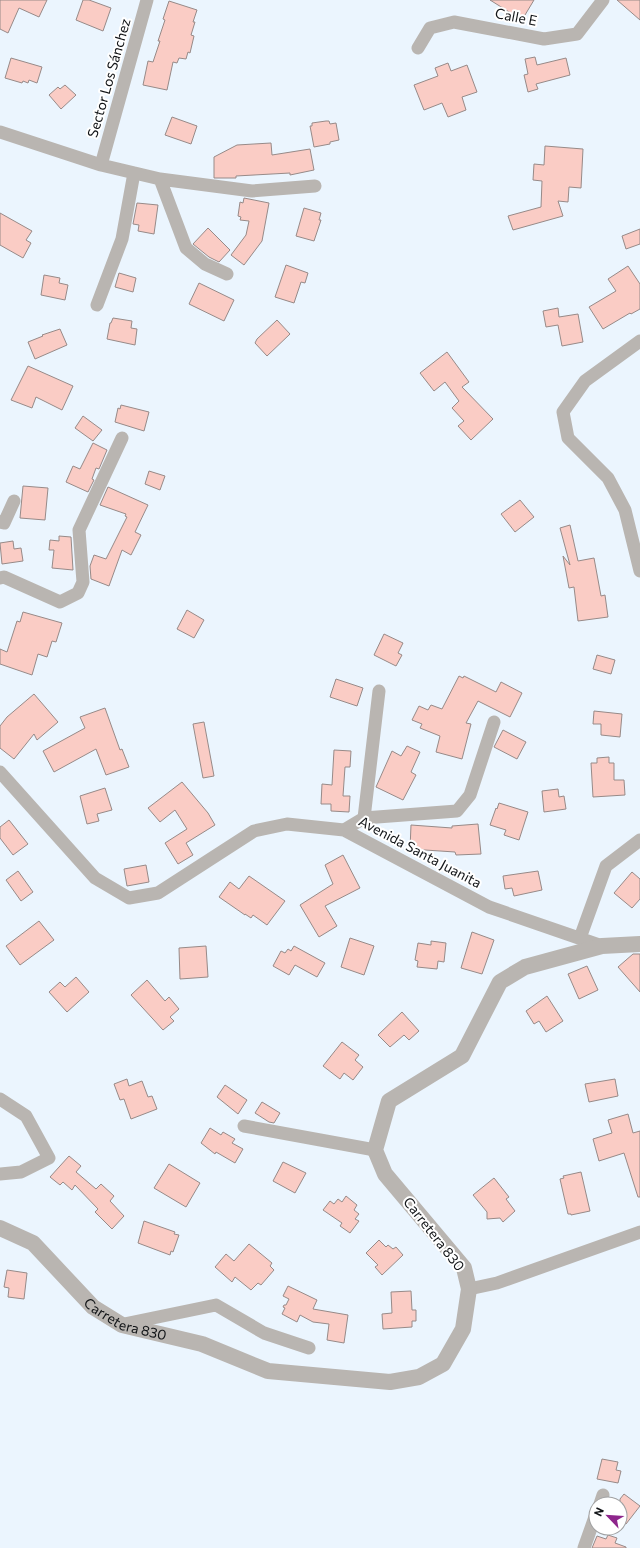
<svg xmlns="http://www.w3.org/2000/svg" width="640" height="1548" viewBox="0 0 640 1548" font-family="Commissioner,sans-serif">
<rect width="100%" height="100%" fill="#ebf5fe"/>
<path fill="#faccc5" stroke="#978a88" d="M 0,0 L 47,0 L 39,17 L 19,8 L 8,33 L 0,29 Z
M 83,0 L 89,0 L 111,8 L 103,31 L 76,20 Z
M 490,0 L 534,0 L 522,20 Z
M 617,0 L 640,0 L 640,20 Z
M 169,1 L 197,10 L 193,22 L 195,22 L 191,35 L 194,36 L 190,53 L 188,52 L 186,59 L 179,58 L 177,63 L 173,62 L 167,90 L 143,85 L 148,61 L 153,62 L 160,41 L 158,41 L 165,20 L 163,19 Z
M 535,57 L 537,65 L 566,58 L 570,75 L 536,84 L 538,89 L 528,92 L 524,75 L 528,74 L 525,59 Z
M 11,58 L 42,67 L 37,83 L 29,80 L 28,83 L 23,81 L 22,83 L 5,78 Z
M 448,63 L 451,71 L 467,65 L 477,92 L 462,97 L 466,110 L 448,117 L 442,103 L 424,110 L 414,85 L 438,76 L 435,68 Z
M 65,85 L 76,95 L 61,109 L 49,95 L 58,87 L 60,89 Z
M 172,117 L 197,126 L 191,144 L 165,135 Z
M 326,121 L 329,121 L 330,124 L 336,123 L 339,140 L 330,142 L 330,144 L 314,147 L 310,126 L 312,126 L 312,123 Z
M 271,143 L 272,155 L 310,149 L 314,170 L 290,175 L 290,173 L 236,176 L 236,178 L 214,178 L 214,157 L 237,145 Z
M 545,146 L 583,149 L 581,188 L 569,187 L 568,202 L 558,201 L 563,216 L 513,230 L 508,216 L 541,207 L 542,181 L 533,180 L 534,164 L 544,165 Z
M 244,198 L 269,203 L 262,241 L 244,265 L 231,255 L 246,235 L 249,221 L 240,220 L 241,217 L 238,216 L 240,202 L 243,203 Z
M 137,203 L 158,205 L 154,234 L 138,231 L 139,225 L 133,224 Z
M 304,208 L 321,213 L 319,220 L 321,220 L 314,241 L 296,236 Z
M 0,213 L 32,231 L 26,240 L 31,243 L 23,258 L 0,245 Z
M 208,228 L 230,250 L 219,262 L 209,257 L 193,244 Z
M 640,229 L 640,244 L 626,249 L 622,236 Z
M 286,265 L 308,273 L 305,283 L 301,282 L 294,303 L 275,297 Z
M 628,266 L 640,284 L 640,309 L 631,314 L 630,313 L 603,329 L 589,307 L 616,291 L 608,279 Z
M 119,273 L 136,278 L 133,292 L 115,287 Z
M 44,275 L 60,278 L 59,283 L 68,285 L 65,300 L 41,295 Z
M 199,283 L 234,300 L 224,321 L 189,304 Z
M 558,308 L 559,317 L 578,314 L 583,342 L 562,346 L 558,325 L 546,327 L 543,311 Z
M 113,318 L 132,321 L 131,328 L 137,329 L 135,345 L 107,339 L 110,323 L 111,323 Z
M 277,320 L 290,334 L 267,356 L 255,343 L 257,339 Z
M 60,329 L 67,345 L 35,359 L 28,342 L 43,336 L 42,335 Z
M 447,352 L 469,382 L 462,387 L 493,419 L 471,440 L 458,426 L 464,421 L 452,408 L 459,401 L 445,382 L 434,391 L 420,373 Z
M 28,366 L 73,386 L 62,410 L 36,397 L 32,408 L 11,400 Z
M 121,405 L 149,412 L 144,431 L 115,422 L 118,408 L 120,409 Z
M 83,416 L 102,430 L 93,441 L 75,428 Z
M 93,443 L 107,450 L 99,469 L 96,468 L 92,479 L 94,480 L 88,492 L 66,482 L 73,466 L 80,469 Z
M 149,471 L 165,476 L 160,490 L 145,484 Z
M 23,486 L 48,488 L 45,520 L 20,518 Z
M 108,487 L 148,505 L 135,532 L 141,535 L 131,555 L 122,550 L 109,586 L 91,579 L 90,566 L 94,555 L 106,559 L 127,517 L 125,516 L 126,514 L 100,505 Z
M 520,500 L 534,517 L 515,532 L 501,514 Z
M 570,525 L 578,561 L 594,558 L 601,596 L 605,595 L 608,617 L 578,621 L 574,587 L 569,588 L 563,556 L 570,565 L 560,528 Z
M 59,536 L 71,537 L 73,570 L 52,568 L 54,550 L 49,550 L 50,540 L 59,541 Z
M 13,541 L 14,549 L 21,548 L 23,561 L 2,564 L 0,543 Z
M 187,610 L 204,620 L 194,638 L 177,629 Z
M 23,612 L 62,623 L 56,642 L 52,641 L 47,657 L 38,654 L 32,675 L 0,664 L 0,649 L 7,652 L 17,621 L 20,622 Z
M 384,634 L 403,643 L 398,653 L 402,655 L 396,666 L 374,655 Z
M 597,655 L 615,660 L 611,674 L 593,669 Z
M 459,676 L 463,678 L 464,676 L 496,692 L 501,682 L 522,693 L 510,717 L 478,701 L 466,723 L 471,724 L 462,759 L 436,752 L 440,736 L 420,728 L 422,724 L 412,720 L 419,706 L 428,710 L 431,705 L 442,709 Z
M 336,679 L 363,688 L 357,706 L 330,697 Z
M 34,694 L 58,722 L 37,740 L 34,734 L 14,759 L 0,748 L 0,726 L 7,717 Z
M 105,708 L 120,750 L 122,749 L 129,767 L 106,775 L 96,749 L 54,772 L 43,751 L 85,728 L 80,717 Z
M 594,711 L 622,714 L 620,737 L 601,735 L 601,724 L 593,724 Z
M 204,722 L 214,776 L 203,778 L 193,724 Z
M 503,730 L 526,742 L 517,759 L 494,747 Z
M 407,746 L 420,752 L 411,772 L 416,775 L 403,800 L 376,787 L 392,751 L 401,756 Z
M 334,750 L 351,751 L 350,767 L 345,767 L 343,796 L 350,796 L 349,812 L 331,811 L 331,804 L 321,804 L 322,784 L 332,785 Z
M 609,757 L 609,763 L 614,763 L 614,780 L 624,780 L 625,795 L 593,797 L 591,763 L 597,763 L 597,758 Z
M 182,782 L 208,813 L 215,825 L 186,843 L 193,855 L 178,864 L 165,843 L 187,829 L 175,810 L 160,822 L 148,808 Z
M 105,788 L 112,810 L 97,814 L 99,821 L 87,824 L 80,796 Z
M 558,789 L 559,797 L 564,796 L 566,809 L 544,812 L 542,791 Z
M 499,803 L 528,812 L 519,840 L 504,835 L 506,830 L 490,825 L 496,808 L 497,809 Z
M 9,820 L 28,844 L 13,855 L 0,838 L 0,827 Z
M 478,824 L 481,854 L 456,855 L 455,852 L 410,849 L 411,825 L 452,828 L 452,826 Z
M 343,855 L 360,888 L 325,906 L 337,926 L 319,937 L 300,905 L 333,884 L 325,865 Z
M 146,865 L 149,882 L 127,886 L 124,869 Z
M 18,871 L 33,892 L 21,901 L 6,880 Z
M 538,871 L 542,890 L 514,896 L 512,888 L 505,889 L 503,876 Z
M 632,872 L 640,879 L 640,899 L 632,908 L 614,893 Z
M 249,876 L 285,901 L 267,925 L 253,915 L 251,918 L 245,914 L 245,915 L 219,897 L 230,882 L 239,889 Z
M 39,921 L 54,940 L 20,965 L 6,946 Z
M 472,932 L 494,940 L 482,974 L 461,968 Z
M 350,938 L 374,946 L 364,975 L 341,967 Z
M 431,941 L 446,943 L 444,962 L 438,961 L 437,969 L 417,967 L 418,961 L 415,960 L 418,943 L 431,945 Z
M 206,946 L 208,977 L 180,979 L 179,948 Z
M 294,946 L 325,963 L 317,977 L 295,965 L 289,975 L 273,966 L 281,951 L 285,953 L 288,949 L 291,951 Z
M 633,954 L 640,954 L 640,992 L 618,967 Z
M 587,966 L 598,990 L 579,999 L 568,974 Z
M 76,977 L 89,992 L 67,1012 L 49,992 L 60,982 L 65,987 Z
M 147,980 L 165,1001 L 169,997 L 179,1009 L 170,1017 L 174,1021 L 163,1030 L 131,995 Z
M 547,996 L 563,1021 L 546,1032 L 539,1021 L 534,1024 L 526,1011 Z
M 402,1012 L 419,1031 L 409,1040 L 404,1035 L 390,1047 L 378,1035 Z
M 342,1042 L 359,1055 L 355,1060 L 363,1067 L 353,1080 L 344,1073 L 340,1079 L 323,1066 Z
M 127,1079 L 129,1086 L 142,1081 L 148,1097 L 152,1096 L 157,1109 L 131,1119 L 124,1099 L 120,1100 L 114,1084 Z
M 615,1079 L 618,1096 L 589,1102 L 585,1084 Z
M 225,1085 L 247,1100 L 238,1114 L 217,1097 Z
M 262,1102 L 280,1113 L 274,1123 L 269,1122 L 255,1113 Z
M 628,1114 L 633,1133 L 640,1131 L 640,1197 L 638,1197 L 624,1153 L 599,1161 L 593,1139 L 612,1133 L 608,1120 Z
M 210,1128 L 221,1135 L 223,1132 L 235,1139 L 232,1143 L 243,1149 L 235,1163 L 216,1152 L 215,1154 L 201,1143 Z
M 69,1156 L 81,1166 L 76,1172 L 96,1189 L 101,1184 L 114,1196 L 110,1201 L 124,1216 L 112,1229 L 95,1212 L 98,1209 L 75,1185 L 72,1190 L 63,1182 L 60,1185 L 50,1177 Z
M 283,1162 L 306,1173 L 295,1193 L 273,1181 Z
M 169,1164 L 200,1183 L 186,1207 L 154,1188 Z
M 581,1172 L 590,1211 L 571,1215 L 571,1214 L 568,1214 L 560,1179 L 564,1178 L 563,1176 Z
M 494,1178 L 509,1197 L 506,1199 L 515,1211 L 503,1222 L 500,1218 L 487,1219 L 487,1212 L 473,1195 Z
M 346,1196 L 357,1205 L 354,1210 L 359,1214 L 355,1219 L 359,1221 L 350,1233 L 340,1226 L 342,1223 L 323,1210 L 330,1201 L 334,1204 L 338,1199 L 342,1202 Z
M 144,1221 L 175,1232 L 174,1234 L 179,1235 L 173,1252 L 171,1251 L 170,1255 L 138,1243 Z
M 379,1240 L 386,1247 L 388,1245 L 393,1249 L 396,1247 L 403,1255 L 382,1275 L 375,1267 L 378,1265 L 366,1253 Z
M 249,1244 L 272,1263 L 270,1266 L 274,1270 L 261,1285 L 258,1283 L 251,1290 L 235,1277 L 232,1282 L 215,1267 L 226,1254 L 234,1261 Z
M 7,1270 L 27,1273 L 24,1299 L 8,1297 L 9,1288 L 4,1287 Z
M 288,1286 L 317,1300 L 313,1309 L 348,1315 L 344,1343 L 327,1340 L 329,1324 L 313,1322 L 300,1315 L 297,1322 L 282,1314 L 285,1308 L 283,1307 L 284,1305 L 286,1305 L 289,1299 L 283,1296 Z
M 411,1291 L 412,1310 L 416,1310 L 416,1321 L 412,1321 L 412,1327 L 383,1329 L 382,1314 L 392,1313 L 391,1292 Z
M 602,1459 L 618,1462 L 616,1470 L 621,1471 L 618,1483 L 597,1479 Z
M 624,1494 L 640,1506 L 626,1524 L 620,1520 L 620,1499 Z
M 608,1535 L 617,1538 L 615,1543 L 626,1547 L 626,1548 L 592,1548 L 597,1536 L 606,1539 Z"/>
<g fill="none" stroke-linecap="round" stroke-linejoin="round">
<path stroke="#b9b5b1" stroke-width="13" d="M 418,48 L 430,28 L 454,22 L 544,39 L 577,34 L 603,0
M 0,132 L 101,165 L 160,179 L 186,248 L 205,264 L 227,274
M 101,165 L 147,0
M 160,179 L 252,191 L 315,186
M 97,305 L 122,239 L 134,173
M 640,341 L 585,381 L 563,412 L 568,438 L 608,478 L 625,510 L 640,571
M 0,522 L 4,523 L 14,501
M 0,578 L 4,577 L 60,602 L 78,593 L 83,582 L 79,530 L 122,438
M 0,772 L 95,878 L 129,898 L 158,893 L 254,831 L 287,824 L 344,830 L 489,907 L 602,946
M 364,818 L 457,811 L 470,795 L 494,722
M 344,830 L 364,818 L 379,691
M 580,938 L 606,866 L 640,840
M 0,1099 L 26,1116 L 49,1158 L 21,1172 L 0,1174
M 244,1126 L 375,1150
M 469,1289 L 497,1283 L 640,1232
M 124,1324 L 216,1305 L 264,1333 L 309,1348
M 600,1504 L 603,1495
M 584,1548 L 596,1514"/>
<path stroke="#b9b5b1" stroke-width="16" id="s1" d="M 0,1228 L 33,1243 L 93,1307 L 122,1325 L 202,1344 L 268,1371 L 390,1382 L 419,1377 L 443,1364 L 463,1329 L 469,1289 L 464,1268 L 385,1174 L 375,1150 L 389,1101 L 462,1056 L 500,982 L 525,967 L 602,946 L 640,944"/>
</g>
<g text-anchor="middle" stroke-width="4" stroke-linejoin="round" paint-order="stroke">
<g font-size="14" fill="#111417" stroke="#fff">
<text transform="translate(516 17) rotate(11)" y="5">Calle E</text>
<text transform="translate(109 78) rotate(-74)" y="5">Sector Los Sánchez</text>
<text transform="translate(420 852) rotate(28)" y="5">Avenida Santa Juanita</text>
<text transform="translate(434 1234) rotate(52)" y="5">Carretera 830</text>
<text dy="5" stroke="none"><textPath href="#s1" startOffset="159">Carretera 830</textPath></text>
</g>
</g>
<g transform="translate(608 1516) rotate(295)"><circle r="19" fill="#ffffff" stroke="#a0a1a2"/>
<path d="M0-3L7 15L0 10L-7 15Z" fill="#8e268c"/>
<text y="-6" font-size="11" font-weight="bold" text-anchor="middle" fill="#111417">N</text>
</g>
</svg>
